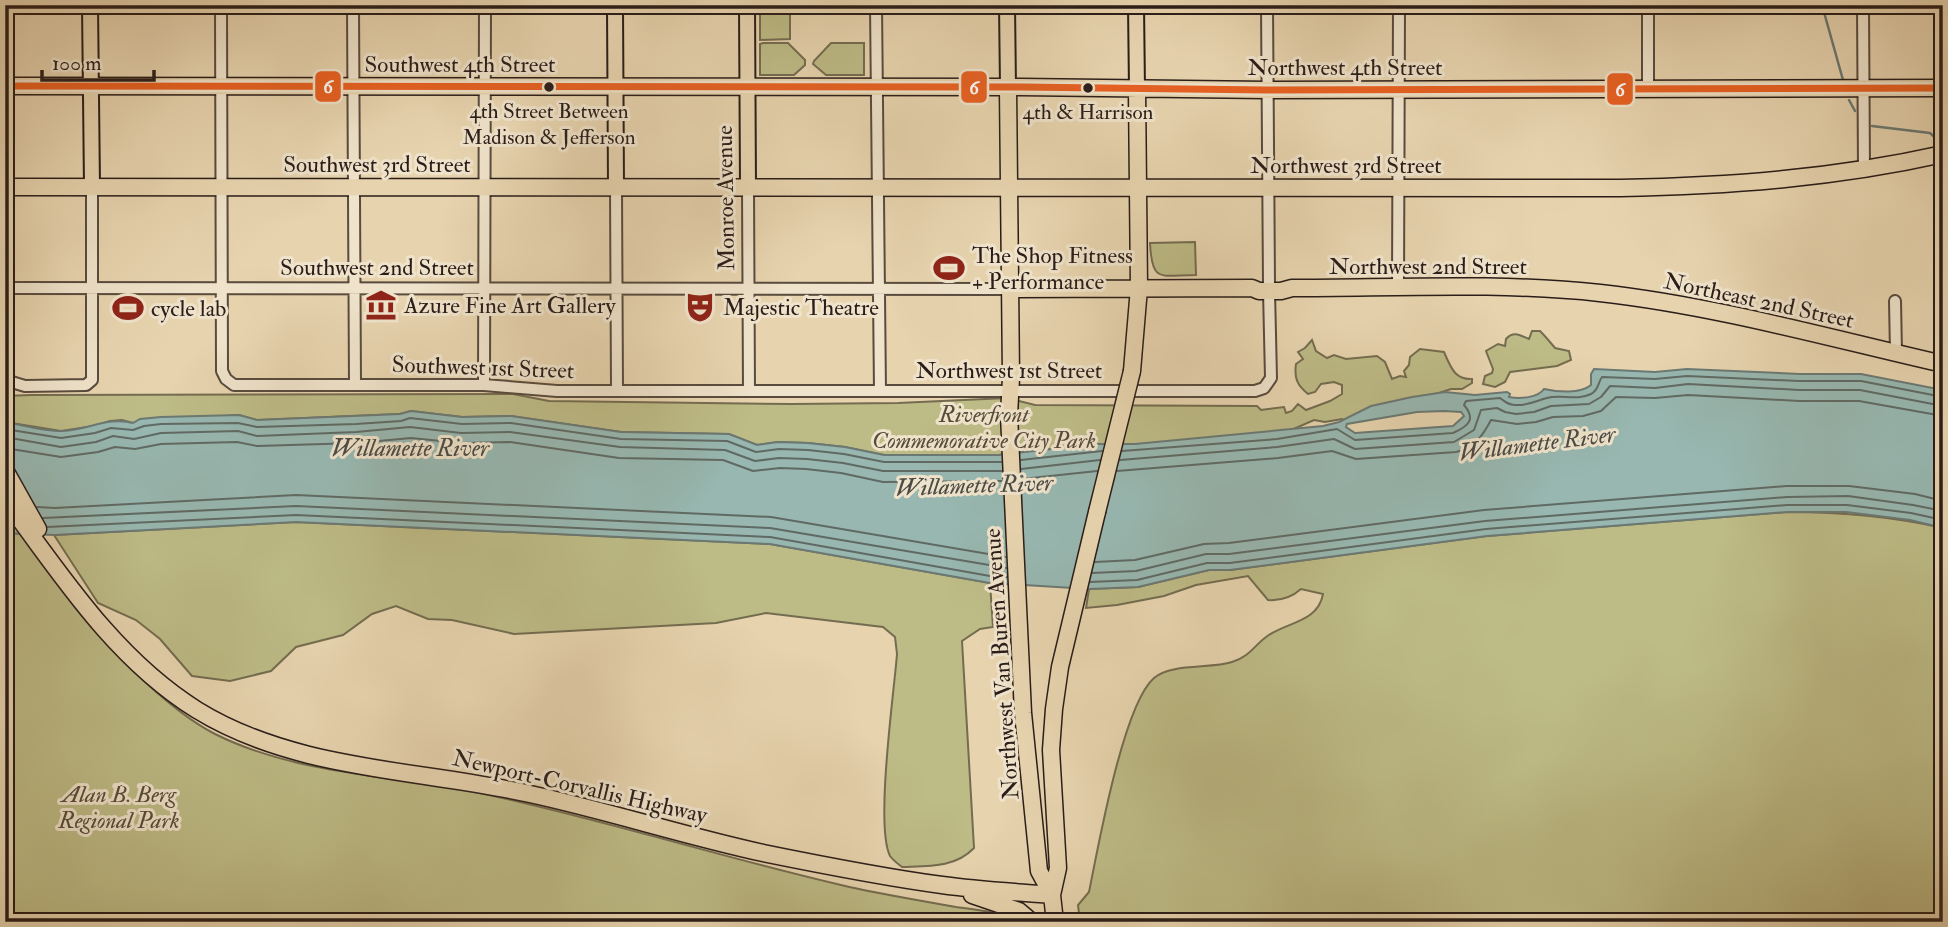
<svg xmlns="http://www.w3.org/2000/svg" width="1948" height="927" viewBox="0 0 1948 927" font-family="'IM FELL Double Pica',serif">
<rect width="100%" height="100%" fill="#e7d4af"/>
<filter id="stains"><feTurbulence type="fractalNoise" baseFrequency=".00286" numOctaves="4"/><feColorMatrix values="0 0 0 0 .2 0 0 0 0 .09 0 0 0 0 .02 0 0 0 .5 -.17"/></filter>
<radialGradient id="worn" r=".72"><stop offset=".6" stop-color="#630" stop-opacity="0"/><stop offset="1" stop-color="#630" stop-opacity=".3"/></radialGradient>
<path fill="#bdbb86" stroke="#746c50" stroke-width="2" d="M 762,12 L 790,13 L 790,39 L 760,40 L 760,14 Z
M 763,43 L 788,43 L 805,60 L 805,65 L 794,75 L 760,75 L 760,44 Z
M 831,43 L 864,43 L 864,75 L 826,75 L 813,64 L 814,61 Z
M 1195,242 L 1196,275 C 1160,275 1152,284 1150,243 Z
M 1532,331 L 1540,331 C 1546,337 1550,342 1555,348 L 1569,351 L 1571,360 L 1557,366 L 1510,372 L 1505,382 L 1495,387 L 1483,384 L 1485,376 L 1492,373 L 1493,369 L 1486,351 L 1498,344 L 1505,346 L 1506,339 C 1514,330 1521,336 1529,339 Z
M 1312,340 L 1316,351 L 1327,358 L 1334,355 L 1346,359 L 1377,356 L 1385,362 L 1392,379 L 1400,376 L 1406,377 L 1404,371 L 1409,365 L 1410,357 L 1420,349 L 1444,352 C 1451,368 1455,380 1472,379 L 1472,383 L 1462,389 L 1451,389 L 1349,423 L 1342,419 L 1325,422 L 1314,420 L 1289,431 L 1147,444 L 1096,444 L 999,455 L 884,455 L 845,447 L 808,443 L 778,442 L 757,445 L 729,434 L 621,432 L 511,416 L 462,417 L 411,411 L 400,414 L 257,420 L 239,415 L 133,423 L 122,420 L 110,421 L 94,426 L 61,431 L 5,422 L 5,396 L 31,395 L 513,394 L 549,401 L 792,404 L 898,403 L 1007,398 L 1035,405 L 1257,406 L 1261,410 L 1284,407 L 1286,413 L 1292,411 L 1298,404 L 1306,410 L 1330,401 L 1342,394 L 1342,385 L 1334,382 L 1321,384 L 1315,392 L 1308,394 C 1297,385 1294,378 1296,364 L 1303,359 L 1298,352 L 1305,348 Z
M 1787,512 C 1840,512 1891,516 1943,528 L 1943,922 L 1080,922 L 1078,905 L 1089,892 C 1098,848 1123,705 1154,678 C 1171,663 1211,669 1232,662 C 1249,657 1254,646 1266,637 C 1285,622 1318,623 1323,594 L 1301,589 C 1292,597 1281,601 1268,600 L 1248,576 L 1196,585 L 1164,596 L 1117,605 L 1086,608 L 1089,589 L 1138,587 L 1209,570 L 1230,570 L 1487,536 Z
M 296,522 L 770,544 L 990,583 L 993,627 L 980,629 L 962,641 L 974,848 C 955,868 928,866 902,867 C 898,864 893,860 890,856 C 875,826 894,693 897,654 L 895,637 L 883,627 L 766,613 L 716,623 L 514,634 L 452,620 L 428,619 L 396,606 L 372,614 L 343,635 L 296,647 L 271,671 L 230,681 L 192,676 L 160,639 L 136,620 L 98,603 L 54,535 Z
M 5,533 L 25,534 C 43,559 59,588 79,612 C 113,652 168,710 215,734 C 297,775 392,775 480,793 C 602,819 720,857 841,885 C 879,894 918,900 956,907 C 978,910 1001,912 1021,922 L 199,922 L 183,914 L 161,922 L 5,922 Z"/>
<path fill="#97b7b0" stroke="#6b7974" stroke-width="2" fill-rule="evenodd" d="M 1594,369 L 1655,372 L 1687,369 L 1800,374 L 1861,374 L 1943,390 L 1943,528 L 1910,520 L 1846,512 L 1787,512 L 1487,536 L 1230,570 L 1209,570 L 1138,587 L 1089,589 L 990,583 L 770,544 L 296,522 L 54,535 L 5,533 L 5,422 C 23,425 43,431 61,431 C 86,431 108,416 133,423 L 140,419 L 161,417 L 239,415 L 257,420 L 400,414 L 411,411 L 462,417 L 511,416 L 621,432 L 729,434 L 757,445 L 778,442 L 808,443 L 845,447 L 884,455 L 999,455 L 1096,444 L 1135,444 L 1323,426 L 1339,422 L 1371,406 L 1412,397 L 1445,392 L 1475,395 L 1507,392 L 1510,394 L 1509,397 C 1520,399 1538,398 1544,389 C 1558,392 1580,394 1591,385 L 1591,374 ZM 1444,411 L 1461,412 L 1464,416 L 1453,426 L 1355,433 L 1346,427 L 1347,424 L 1417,412 Z"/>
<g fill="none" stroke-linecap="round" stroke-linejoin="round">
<path stroke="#606a64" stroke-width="2" d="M 5,429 L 61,438 L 95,433 L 111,428 L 133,430 L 144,426 L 161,424 L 238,423 L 257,427 L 356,424 L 401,421 L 410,418 L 462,424 L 511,423 L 621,439 L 727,441 L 756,452 L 779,449 L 808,450 L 844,454 L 884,462 L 1002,462
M 5,437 L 61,447 L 96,442 L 113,436 L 134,439 L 161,433 L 238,431 L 257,436 L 356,432 L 410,427 L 461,433 L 510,432 L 620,447 L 725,450 L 755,461 L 779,458 L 807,459 L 843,463 L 883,471 L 1002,471
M 5,448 L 61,457 L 98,452 L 115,447 L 135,449 L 161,444 L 237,442 L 257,446 L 357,443 L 411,438 L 461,443 L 510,442 L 619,458 L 723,460 L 753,471 L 780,468 L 806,469 L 841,473 L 883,482 L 1002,481
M 1122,451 L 1277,439 L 1337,429 L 1355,440 L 1453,433 C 1469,426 1476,419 1464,405 L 1466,401 L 1500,398 C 1505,402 1509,405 1515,405 C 1527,406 1536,401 1547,398 C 1560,394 1577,401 1591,394 C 1599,390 1598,382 1602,377 L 1655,379 L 1687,376 L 1799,381 L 1861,381 L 1943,397
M 1021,460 L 1102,451
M 1120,460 L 1277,447 L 1334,439 L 1355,449 L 1454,442 L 1474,430 L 1481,410 L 1497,408 L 1505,412 L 1516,414 L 1534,412 L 1551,406 L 1589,404 L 1601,397 L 1610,386 L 1655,388 L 1688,384 L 1799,390 L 1860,390 L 1943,406
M 1021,469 L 1100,460
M 1117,471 L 1278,458 L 1332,451 L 1356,459 L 1456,452 C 1475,448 1483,435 1491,420 L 1517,424 L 1536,422 L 1553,417 L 1583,416 L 1601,411 L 1616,397 L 1655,398 L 1688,395 L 1799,401 L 1859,401 L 1943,416
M 1022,479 L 1097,471
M 37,507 L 55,508 L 296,495 L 771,517 L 1006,557
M 43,518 L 296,506 L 770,528 L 1007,568
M 47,527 L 296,515 L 770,537 L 990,576 L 1007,577
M 1095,562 L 1135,560 L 1204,544 L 1229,543 L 1484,510 L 1786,486 L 1849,486 L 1915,494 L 1943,501
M 1092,573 L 1136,571 L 1206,554 L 1229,554 L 1485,521 L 1787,497 L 1848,496 L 1913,505 L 1943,511
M 1090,582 L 1137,580 L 1207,563 L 1230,563 L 1486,529 L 1787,505 L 1847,505 L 1911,513 L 1943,520"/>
<path stroke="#6b7974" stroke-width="2.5" d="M 1822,5 L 1843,80
M 1849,100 L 1855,111
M 1872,126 L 1930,133 L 1941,143"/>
<g stroke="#594b3e" stroke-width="14">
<path id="minor" d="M 221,5 L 222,371 L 226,379 L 234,385 L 484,385 L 557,391 L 1255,391 L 1264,388 L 1271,378 L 1269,291
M 353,5 L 355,385
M 876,5 L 880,391
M 1267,5 L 1269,285
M 1863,5 L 1864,170
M 1648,88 L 1648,5
M 748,187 L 749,391
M 616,188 L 617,390
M 5,288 L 1009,289
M 1398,288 L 1399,5
M 1895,301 L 1896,353
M 5,380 L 25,386 L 86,385 L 92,380 L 92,187
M 484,385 L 485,5"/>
</g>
<g stroke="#2a1d19" stroke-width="18">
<path id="major" d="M 90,5 L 92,187
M 615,5 L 616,188
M 747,5 L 748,187
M 1007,5 L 1008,88
M 1136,5 L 1137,90"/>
</g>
<g stroke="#2a1d19" stroke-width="19">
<path id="highway" d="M 5,86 L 1020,87 L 1267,90 L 1943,88
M 1008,88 L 1011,378 L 1009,415 L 1023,713 L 1039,871 L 1052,895
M 5,187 L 1620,188 C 1729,186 1836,178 1943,154
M 1009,289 L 1252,288 L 1259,291 L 1281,291 L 1292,288 C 1392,288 1501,282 1600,293 C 1716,306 1829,338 1943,364
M 1132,371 L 1139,288 L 1137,90
M 5,470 L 38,529
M 5,499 C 61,575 115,659 197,710 C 296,771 419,769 530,794 C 608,811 685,836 763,853 C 822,865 882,877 942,885 C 978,890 1016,892 1052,895
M 972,895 L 1019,911 L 1032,922
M 1055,922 L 1052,895 L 1058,868 L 1051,750 L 1054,709 L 1060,667 L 1097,512"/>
</g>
<use href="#minor" stroke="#efe3cb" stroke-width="10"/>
<use href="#major" stroke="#e7d4af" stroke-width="14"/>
<use href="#highway" stroke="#e7d4af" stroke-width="16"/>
<g stroke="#2a1d19" stroke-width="19" stroke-linecap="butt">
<path id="highway-bridge" d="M 1097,512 L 1132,371"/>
</g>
<use href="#highway-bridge" stroke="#e7d4af" stroke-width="16"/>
<g stroke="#efe3cb" stroke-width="12">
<path id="bus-1" d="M 5,86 L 1020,87 L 1267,90 L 1943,88"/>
</g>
<use href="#bus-1" stroke="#e86122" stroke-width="7"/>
</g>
<defs>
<g id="stadium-bare" transform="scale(2.415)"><path d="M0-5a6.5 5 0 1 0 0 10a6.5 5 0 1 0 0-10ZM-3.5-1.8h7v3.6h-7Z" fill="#8f2418" stroke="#efe3cb" stroke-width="2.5" paint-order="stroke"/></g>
<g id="museum-bare" transform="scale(2.415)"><path d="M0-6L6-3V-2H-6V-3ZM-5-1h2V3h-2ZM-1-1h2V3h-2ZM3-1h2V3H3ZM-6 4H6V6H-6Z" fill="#8f2418" stroke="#efe3cb" stroke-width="2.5" paint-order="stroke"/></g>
<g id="theatre-bare" transform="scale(2.415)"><path d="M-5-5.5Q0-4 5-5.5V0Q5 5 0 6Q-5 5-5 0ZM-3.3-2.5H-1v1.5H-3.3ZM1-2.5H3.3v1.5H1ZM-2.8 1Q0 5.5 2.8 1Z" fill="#8f2418" stroke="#efe3cb" stroke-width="2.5" paint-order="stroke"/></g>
</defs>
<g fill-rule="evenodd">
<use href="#stadium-bare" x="949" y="268"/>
<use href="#museum-bare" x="381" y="305"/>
<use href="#theatre-bare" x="700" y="307"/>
<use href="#stadium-bare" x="128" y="308"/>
</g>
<g fill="#2a1d19" stroke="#efe3cb" stroke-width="2.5">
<circle cx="549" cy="87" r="6"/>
<circle cx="1088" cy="88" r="6"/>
</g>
<g text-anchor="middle" stroke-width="6" stroke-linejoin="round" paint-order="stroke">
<g font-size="21" fill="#2a1d19" stroke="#efe3cb">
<text x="549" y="118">4th Street Between<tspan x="549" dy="26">Madison &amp; Jefferson</tspan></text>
<text x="1088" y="119">4th &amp; Harrison</text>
</g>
<g font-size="23" fill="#2a1d19" stroke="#efe3cb">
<text x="460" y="72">Southwest 4th Street</text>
<text x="1345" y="75">Northwest 4th Street</text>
<text x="377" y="172">Southwest 3rd Street</text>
<text x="1346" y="173">Northwest 3rd Street</text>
<text transform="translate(725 198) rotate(-91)" y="8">Monroe Avenue</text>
<text x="1428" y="274">Northwest 2nd Street</text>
<text x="377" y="275">Southwest 2nd Street</text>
<text transform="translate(1759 300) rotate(12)" y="8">Northeast 2nd Street</text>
<text transform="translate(483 367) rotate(2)" y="8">Southwest 1st Street</text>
<text x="1009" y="378">Northwest 1st Street</text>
<text transform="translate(1001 664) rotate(-94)" y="8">Northwest Van Buren Avenue</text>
<text transform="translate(580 786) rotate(13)" y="8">Newport-Corvallis Highway</text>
</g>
<g font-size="23" fill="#2a1d19" stroke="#efe3cb" text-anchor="start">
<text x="972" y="263">The Shop Fitness<tspan x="972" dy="26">+ Performance</tspan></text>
<text x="404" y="313">Azure Fine Art Gallery</text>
<text x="723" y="315">Majestic Theatre</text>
<text x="151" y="316">cycle lab</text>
</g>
<g font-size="23" font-style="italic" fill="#564c3a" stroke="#efe3cb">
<text x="984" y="422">Riverfront<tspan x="984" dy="26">Commemorative City Park</tspan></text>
<text x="119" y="802">Alan B. Berg<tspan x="119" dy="26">Regional Park</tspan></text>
</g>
<g font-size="24" font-style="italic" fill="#4b4b46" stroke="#efe3cb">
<text transform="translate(1537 443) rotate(-7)" y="8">Willamette River</text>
<text x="410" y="456">Willamette River</text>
<text transform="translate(974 485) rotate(-2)" y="8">Willamette River</text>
</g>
</g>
<g stroke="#efe3cb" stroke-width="2.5">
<rect x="314" y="70" width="28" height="33" rx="7" fill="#e86122"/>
<rect x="960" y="70" width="28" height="34" rx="7" fill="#e86122"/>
<rect x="1606" y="72" width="28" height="34" rx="7" fill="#e86122"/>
</g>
<g font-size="19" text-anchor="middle" font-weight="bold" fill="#fff">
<text x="328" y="93">6</text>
<text x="974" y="94">6</text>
<text x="1620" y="96">6</text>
</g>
<rect width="1948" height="927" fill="none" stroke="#e7d4af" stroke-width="28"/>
<rect x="7" y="7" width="1934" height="913" fill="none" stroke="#2a1d19" stroke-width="3.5"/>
<rect x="14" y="14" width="1920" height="899" fill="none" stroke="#2a1d19" stroke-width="2"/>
<path d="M42 70v10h112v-10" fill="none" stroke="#2a1d19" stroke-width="3.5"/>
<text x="52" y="70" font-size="21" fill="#2a1d19" stroke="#efe3cb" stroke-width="5" paint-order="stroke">100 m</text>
<rect width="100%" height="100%" filter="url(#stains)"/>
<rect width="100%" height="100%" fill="url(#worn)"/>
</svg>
